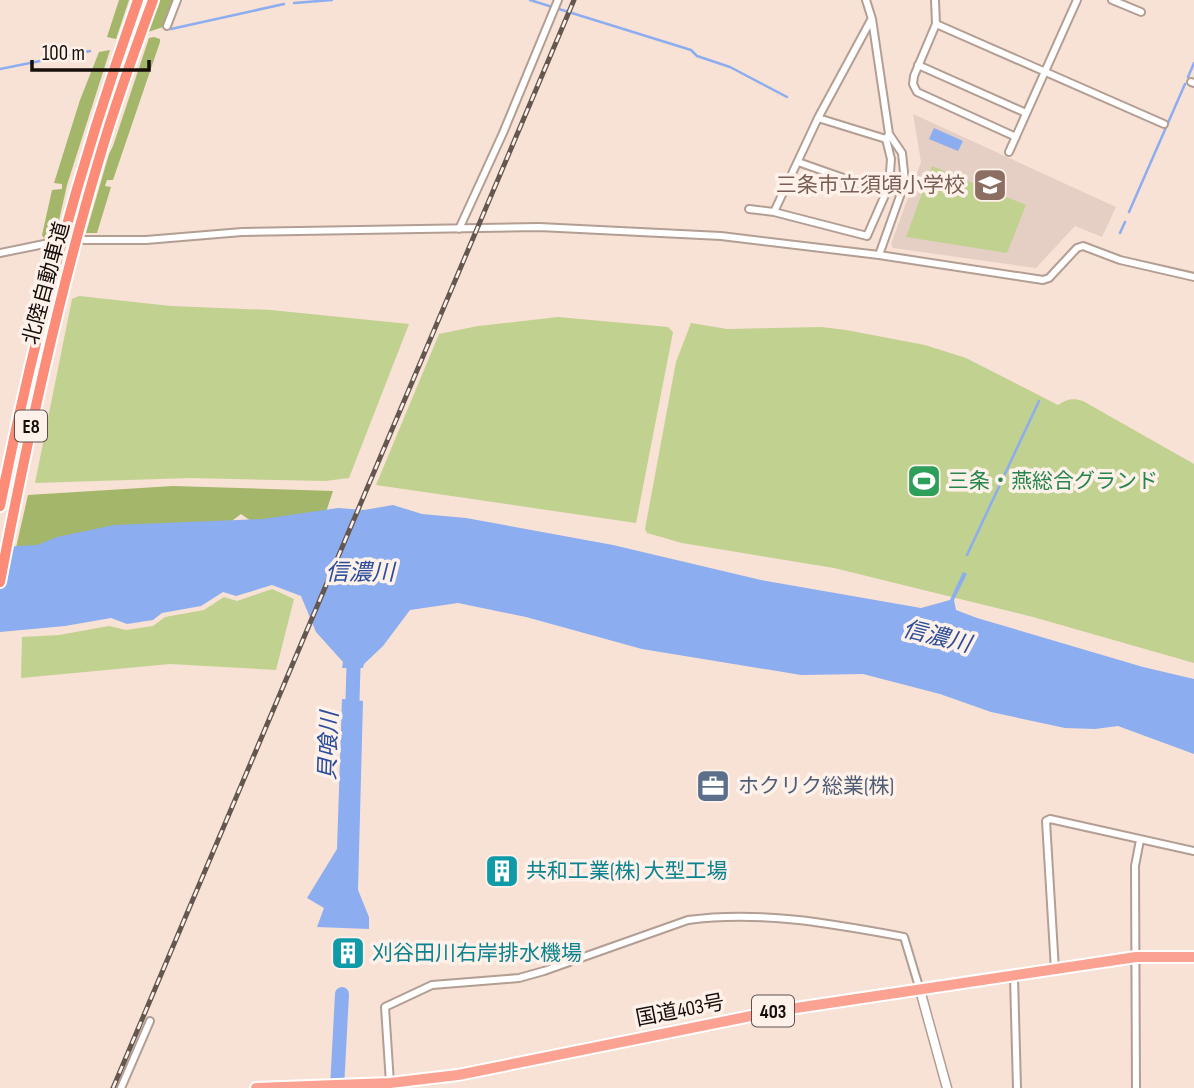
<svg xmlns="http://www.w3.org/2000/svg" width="1194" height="1088" viewBox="0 0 1194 1088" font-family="'Sofia Sans Condensed','Noto Sans JP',sans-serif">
<rect width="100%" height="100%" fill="#f8e1d5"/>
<path fill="#e5cfc4" d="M 913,114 L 1116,207 L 1102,237 L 1075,226 L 1036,268 L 893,248 L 891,244 L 921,162 Z"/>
<path fill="#c1d190" d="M 932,166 L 1026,205 L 1007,253 L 906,237 Z
M 79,296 L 171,306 L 271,310 L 409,324 L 349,478 L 325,481 L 190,478 L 35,483 L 72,299 Z
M 558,317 L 668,327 L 673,332 L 636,523 L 376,485 L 439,334 L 478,326 Z
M 691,323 L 727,329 L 821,327 L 846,330 L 925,345 L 966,358 L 1058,405 C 1067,399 1072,398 1083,401 L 1194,464 L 1194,663 L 1033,617 L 834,568 L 682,543 L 647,533 L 645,529 L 676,362 Z
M 272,589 L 294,599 L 276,670 L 170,664 L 21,678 L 22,637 L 59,635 L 109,626 L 126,630 L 153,626 L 165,617 L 204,610 L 224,597 L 237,601 Z"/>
<path fill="#a4b669" d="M 119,0 L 129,0 L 116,39 L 107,37 Z
M 159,0 L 175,0 L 163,27 L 148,32 Z
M 154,37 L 160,39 L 160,42 L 113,180 L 107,180 L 105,186 L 111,187 L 97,233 L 86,233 L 109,154 L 113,146 L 149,38 Z
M 110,50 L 67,185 L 55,238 L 45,240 L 42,235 L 52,190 L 62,189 L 62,184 L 54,183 L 80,100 L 99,52 Z
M 173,486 L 333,491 L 325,515 L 258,526 L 241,514 L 225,526 L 15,552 L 28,495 Z"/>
<path fill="#8cadef" d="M 934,128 L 963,141 L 958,151 L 929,139 Z
M 393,505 L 422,514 L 466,518 L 613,545 L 761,580 L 921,608 L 950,600 L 963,572 L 967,574 L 954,600 L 956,610 L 977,618 L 1143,667 L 1194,679 L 1194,754 L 1118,726 L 1095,729 L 1065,728 L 991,712 L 940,694 L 863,674 L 801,675 L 642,649 L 526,617 L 458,603 L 410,610 L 383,646 L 364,664 L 363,668 L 342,668 L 343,662 L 316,632 L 301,596 L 272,585 L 236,596 L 223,592 L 201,606 L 162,613 L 153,620 L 127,624 L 111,618 L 65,626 L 0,632 L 0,547 L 37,545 L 57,537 L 114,525 L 263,519 L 338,508 L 364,510 Z
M 342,699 L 363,701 L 358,890 L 369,917 L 369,929 L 317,927 L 324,908 L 307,898 L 337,849 Z"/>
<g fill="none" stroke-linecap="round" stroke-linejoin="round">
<path stroke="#8cadef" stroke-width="2.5" d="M 530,0 L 691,50 L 697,56 L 730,67 L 787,97
M 294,3 L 332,0
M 171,29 L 284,4
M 0,69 L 90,51
M 1188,77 L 1194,63
M 1129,212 L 1185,84
M 1120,233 L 1125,222
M 967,555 L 1039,401"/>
<path stroke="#8cadef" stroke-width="14" d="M 352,717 L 354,650
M 337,1088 L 342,994"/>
<g stroke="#b39e93" stroke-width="10">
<path id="minor" d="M 866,0 L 872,19 L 889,134 L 902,153 L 905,182 L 879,255
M 935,0 L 936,24 L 1164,124
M 1112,0 L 1141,12
M 936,24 L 914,76 L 913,84 L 917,92 L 1016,137
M 167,26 L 177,0
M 918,65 L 1026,113
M 1191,82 L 1194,83
M 818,118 L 886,139
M 1009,152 L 1077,0
M 798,162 L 886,193
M 749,209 L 774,212 L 867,236 L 889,186 L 891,159 L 886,139 L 889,134
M 774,212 L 818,118 L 871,20
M 459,229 L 503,133 L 558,0
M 84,240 L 146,240 L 242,232 L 539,227 L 721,236 L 879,255 L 1043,280 L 1049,278 L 1077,248 L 1083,246 L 1120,260 L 1194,277
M 0,253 L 54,242
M 1055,970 L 1046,821 L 1050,819 L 1194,851
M 1014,977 L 1017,1088
M 390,1083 L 385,1007 L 432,985 L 519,978 L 544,971 L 688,920 C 759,910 834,924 904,937 L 920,990
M 121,1088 L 150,1021
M 1136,1088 L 1135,866 L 1140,840"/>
</g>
<g stroke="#b39e93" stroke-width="11">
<path id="tertiary" d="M 920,990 L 947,1088"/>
</g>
<g stroke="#fff" stroke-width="14">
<path id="trunk" d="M 256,1088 L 390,1083 L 458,1075 L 776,1011 L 1136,957 L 1194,957"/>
</g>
<g stroke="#fff" stroke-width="14">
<path id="motorway" d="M 0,506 C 34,334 79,166 138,0
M 0,582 C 27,439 58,296 100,156 C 115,104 134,52 153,0"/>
</g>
<use href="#minor" stroke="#fff" stroke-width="6"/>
<use href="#tertiary" stroke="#fff" stroke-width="8"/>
<use href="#trunk" stroke="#fca292" stroke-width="10"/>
<use href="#motorway" stroke="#fc8b77" stroke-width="10"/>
<g stroke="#635750" stroke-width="5">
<path id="rail" d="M 113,1088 L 574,0"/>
</g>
<use href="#rail" stroke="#fef1e9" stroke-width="2.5" stroke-dasharray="8" stroke-linecap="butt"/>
</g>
<defs>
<g id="school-square" transform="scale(1.75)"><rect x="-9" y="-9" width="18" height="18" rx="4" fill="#8d6e63" stroke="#fef1e9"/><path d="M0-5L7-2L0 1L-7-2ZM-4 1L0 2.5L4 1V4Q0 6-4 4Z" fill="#fff"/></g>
<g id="stadium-square" transform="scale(1.75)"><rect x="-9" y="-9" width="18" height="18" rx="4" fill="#2e9e5b" stroke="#fef1e9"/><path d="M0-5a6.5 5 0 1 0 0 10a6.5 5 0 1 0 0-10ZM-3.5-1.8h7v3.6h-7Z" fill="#fff"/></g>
<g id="office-square" transform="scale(1.75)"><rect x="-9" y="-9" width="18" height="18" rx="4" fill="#5c6f8a" stroke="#fef1e9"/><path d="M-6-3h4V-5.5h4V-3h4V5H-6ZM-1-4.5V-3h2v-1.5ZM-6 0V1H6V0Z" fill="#fff"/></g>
<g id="building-square" transform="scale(1.75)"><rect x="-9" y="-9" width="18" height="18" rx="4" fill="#0f9aa8" stroke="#fef1e9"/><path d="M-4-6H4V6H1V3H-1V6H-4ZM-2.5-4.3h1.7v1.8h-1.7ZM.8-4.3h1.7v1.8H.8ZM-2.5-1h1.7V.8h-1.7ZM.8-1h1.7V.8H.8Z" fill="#fff"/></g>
</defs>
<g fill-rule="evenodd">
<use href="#school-square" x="990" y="185"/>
<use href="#stadium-square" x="924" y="481"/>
<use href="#office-square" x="713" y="786"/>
<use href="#building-square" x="502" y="871"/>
<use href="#building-square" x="348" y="953"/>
</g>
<g text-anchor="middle" stroke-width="7" stroke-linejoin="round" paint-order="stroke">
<g fill="#fef1e9" stroke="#5b524d" stroke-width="2">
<rect x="15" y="410.5" width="32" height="31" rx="5"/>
<rect x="752" y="995.5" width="42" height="31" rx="5"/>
</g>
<g font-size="19" font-weight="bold" fill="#150e0a">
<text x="31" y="433">E8</text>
<text x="773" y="1018">403</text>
</g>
<g font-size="21" fill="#785e54" stroke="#fef1e9" text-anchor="end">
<text x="965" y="192">三条市立須頃小学校</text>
</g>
<g font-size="21" fill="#150e0a" stroke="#fef1e9">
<text transform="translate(46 283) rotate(-75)" y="7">北陸自動車道</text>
<text transform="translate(680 1010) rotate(-11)" y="7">国道403号</text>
</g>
<g font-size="21" fill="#27864d" stroke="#fef1e9" text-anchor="start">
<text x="948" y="488">三条・燕総合グランド</text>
</g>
<g font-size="21" fill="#4e5e75" stroke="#fef1e9" text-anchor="start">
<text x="738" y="793">ホクリク総業(株)</text>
</g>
<g font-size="21" fill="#0d838f" stroke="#fef1e9" text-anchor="start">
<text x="526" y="878">共和工業(株) 大型工場</text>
<text x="372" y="960">刈谷田川右岸排水機場</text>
</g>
<g font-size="23" font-style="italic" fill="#2b4d9b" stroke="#fef1e9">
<text x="360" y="580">信濃川</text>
<text transform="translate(937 636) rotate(14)" y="8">信濃川</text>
<text transform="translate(328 746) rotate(-88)" y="8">貝喰川</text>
</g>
</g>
<path d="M32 60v10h117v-10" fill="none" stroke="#150e0a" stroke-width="3.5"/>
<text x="42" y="60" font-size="21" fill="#150e0a" stroke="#fef1e9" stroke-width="5" paint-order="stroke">100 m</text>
</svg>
